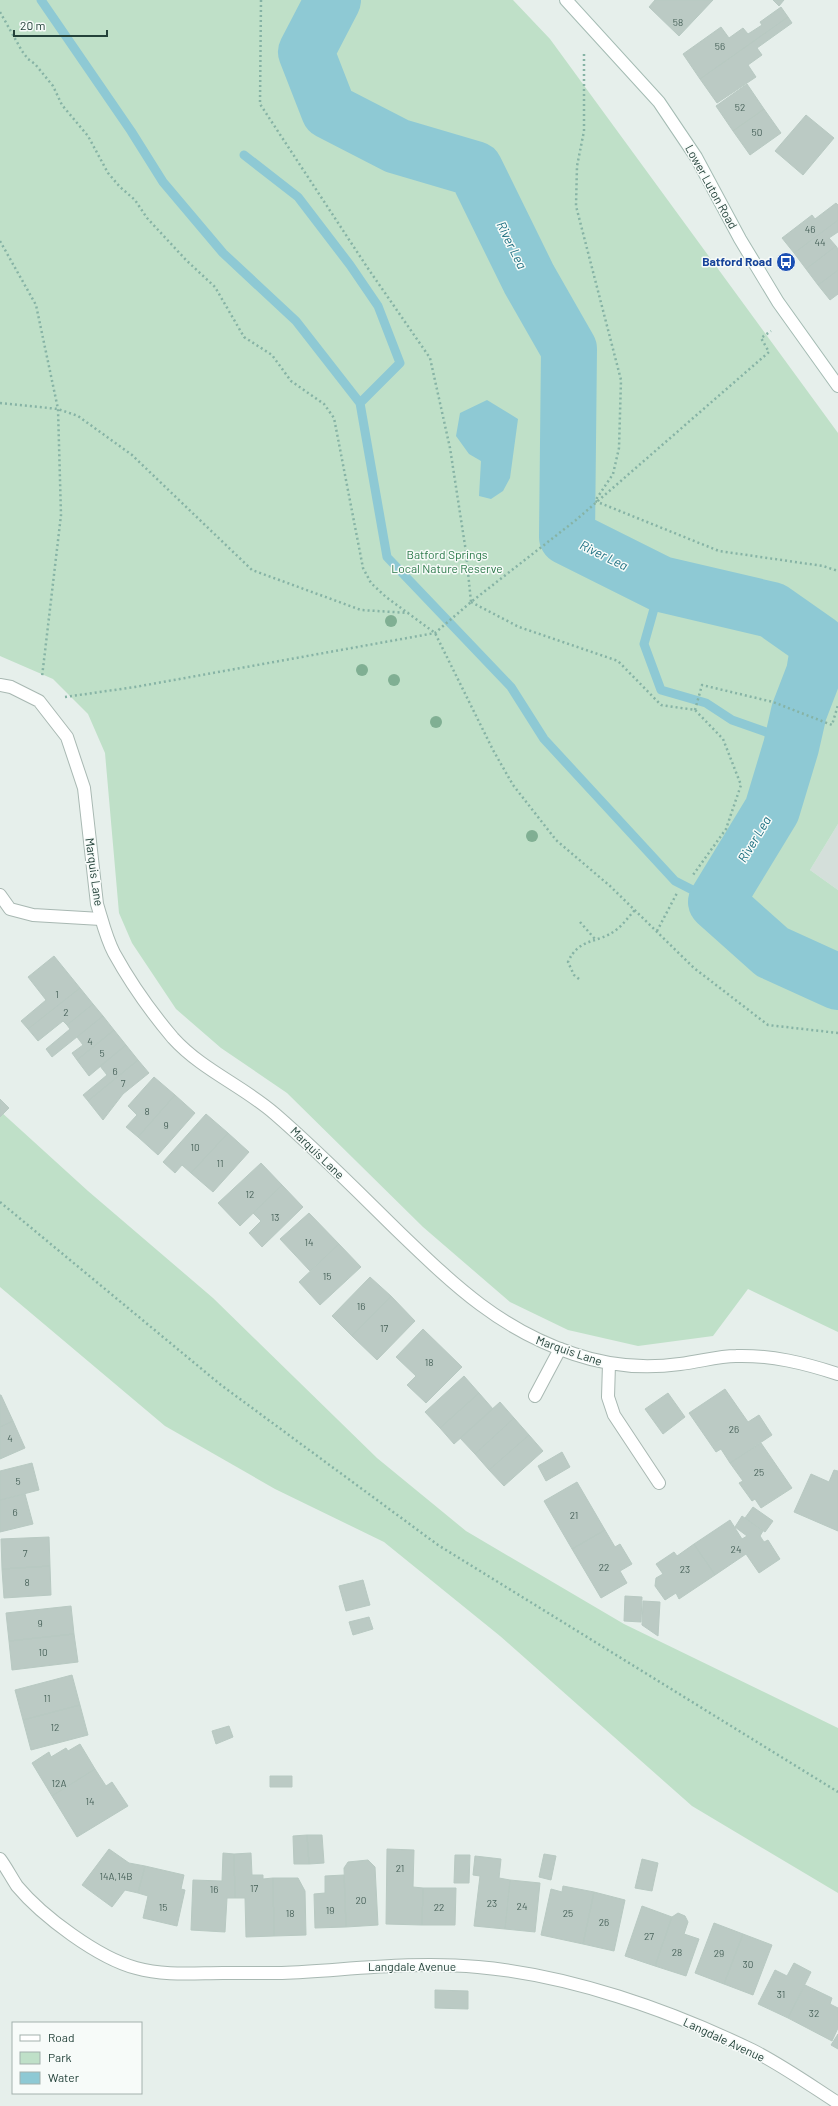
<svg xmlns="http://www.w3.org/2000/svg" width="838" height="2106" viewBox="0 0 838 2106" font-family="Barlow,sans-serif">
<rect width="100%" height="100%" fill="#e6efeb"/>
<path fill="#d4dfda" d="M 838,824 L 838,890 L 810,870 Z"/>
<path fill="#bfe0c8" d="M 0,0 L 513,0 L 550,39 L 838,433 L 838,824 L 810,870 L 838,890 L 838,1332 L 748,1289 L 713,1336 L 638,1346 L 568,1330 L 510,1302 L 423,1227 L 287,1093 L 221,1048 L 176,1009 L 132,943 L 119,913 L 105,753 L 88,714 L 53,679 L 0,656 Z
M 0,1111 L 88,1191 L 213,1298 L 377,1458 L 466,1531 L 624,1624 L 838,1728 L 838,1893 L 692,1806 L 500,1636 L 384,1542 L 275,1489 L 165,1426 L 0,1287 Z"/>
<path fill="#8ec9d4" d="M 487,400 L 518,419 L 510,478 L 503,491 L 491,499 L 479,496 L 481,461 L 469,454 L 456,436 L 460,413 Z"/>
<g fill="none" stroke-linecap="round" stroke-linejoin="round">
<path stroke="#8ec9d4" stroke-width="9" d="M 41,0 L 131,131 L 163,182 L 223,253 L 296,321 L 360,403 L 387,557 L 511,687 L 544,739 L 675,881 L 716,902
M 244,155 L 298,197 L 350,265 L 378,306 L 400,363 L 360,403
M 661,584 L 644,644 L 661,690 L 706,703 L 732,720 L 766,732 L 791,747"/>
<path stroke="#8ec9d4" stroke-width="56" d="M 333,0 L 306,52 L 329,111 L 397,146 L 475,169 L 529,279 L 569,349 L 567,537 L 661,584 L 772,610 L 819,643 L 814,673 L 799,712 L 791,747 L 772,810 L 716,902 L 772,952 L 838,982"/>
</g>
<path fill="#bbcac4" stroke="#b8c9c2" d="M 655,0 L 713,0 L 679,36 L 649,7 Z
M 773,0 L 784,0 L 779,6 Z
M 781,7 L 788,17 L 700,79 L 683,54 L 721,27 L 729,38 L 743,28 L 748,34 L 762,25 L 760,22 Z
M 788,17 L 792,23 L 757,48 L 762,55 L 748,65 L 756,77 L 717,103 L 700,79 Z
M 747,84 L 764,109 L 733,131 L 716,106 Z
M 764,109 L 781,133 L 750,155 L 733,131 Z
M 806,115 L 834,138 L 803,175 L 775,151 Z
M 836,203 L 838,205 L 838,220 L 794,253 L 782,238 L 812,215 L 815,219 Z
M 838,220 L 838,232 L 829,238 L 836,246 L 806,269 L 794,253 Z
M 836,246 L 838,249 L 838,270 L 818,285 L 806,269 Z
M 838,270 L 838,294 L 830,300 L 818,285 Z
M 54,956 L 80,988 L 28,1029 L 21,1021 L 46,1000 L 28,977 Z
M 80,988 L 93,1004 L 67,1025 L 63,1021 L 38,1041 L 28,1029 Z
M 93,1004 L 103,1016 L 52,1057 L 46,1049 L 70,1029 L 67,1025 Z
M 103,1016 L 114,1030 L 77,1060 L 72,1053 L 83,1045 L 77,1037 Z
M 114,1030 L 126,1045 L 89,1076 L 77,1060 Z
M 126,1045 L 138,1060 L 88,1101 L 83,1095 L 107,1075 L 100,1066 Z
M 138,1060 L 149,1073 L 123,1094 L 103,1120 L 88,1101 Z
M 154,1077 L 175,1095 L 138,1137 L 126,1127 L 137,1115 L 128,1106 Z
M 175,1095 L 195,1113 L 158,1155 L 138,1137 Z
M 0,1099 L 9,1108 L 0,1117 Z
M 206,1114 L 228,1133 L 191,1173 L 182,1165 L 175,1173 L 163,1162 Z
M 228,1133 L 249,1152 L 213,1192 L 191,1173 Z
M 261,1163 L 282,1185 L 240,1226 L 218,1203 Z
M 282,1185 L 303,1207 L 262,1247 L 249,1233 L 261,1221 L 253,1213 Z
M 309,1213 L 339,1244 L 310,1271 L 280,1239 Z
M 339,1244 L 361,1267 L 320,1305 L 299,1282 Z
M 370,1277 L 391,1296 L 352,1336 L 332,1316 Z
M 391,1296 L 415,1321 L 377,1360 L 352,1336 Z
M 423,1329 L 462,1367 L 426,1403 L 407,1385 L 416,1376 L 396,1357 Z
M 464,1376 L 479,1393 L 440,1428 L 425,1412 Z
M 725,1389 L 748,1422 L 759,1415 L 772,1435 L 730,1463 L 721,1449 L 716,1452 L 689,1413 Z
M 479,1393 L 493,1409 L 454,1444 L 440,1428 Z
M 668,1393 L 685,1417 L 663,1434 L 645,1409 Z
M 0,1395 L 1,1395 L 13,1421 L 0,1427 Z
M 500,1402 L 514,1418 L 475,1454 L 460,1438 Z
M 514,1418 L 529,1435 L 489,1470 L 475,1454 Z
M 13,1421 L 25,1448 L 0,1459 L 0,1427 Z
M 529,1435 L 543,1451 L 504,1486 L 489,1470 Z
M 761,1443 L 792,1488 L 761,1508 L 755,1499 L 752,1501 L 739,1483 L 743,1481 L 730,1463 Z
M 562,1452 L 570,1467 L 546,1481 L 538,1466 Z
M 32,1463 L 39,1490 L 0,1500 L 0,1471 Z
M 834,1470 L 838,1471 L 838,1531 L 794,1512 L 811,1474 L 829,1482 Z
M 577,1482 L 605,1530 L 572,1549 L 544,1501 Z
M 25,1494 L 33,1524 L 0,1532 L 0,1500 Z
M 753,1507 L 773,1521 L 765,1532 L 745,1518 Z
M 742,1516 L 763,1531 L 760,1536 L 764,1542 L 768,1540 L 780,1559 L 759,1573 L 746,1554 L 715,1575 L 694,1544 L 730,1520 L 742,1539 L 747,1536 L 735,1527 Z
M 605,1530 L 615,1547 L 620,1544 L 632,1564 L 620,1571 L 627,1583 L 601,1598 L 572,1549 Z
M 49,1537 L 50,1566 L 2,1569 L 1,1539 Z
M 694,1544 L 715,1575 L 679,1599 L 676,1593 L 665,1600 L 655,1586 L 656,1578 L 663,1574 L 656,1564 L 674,1552 L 677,1556 Z
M 50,1566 L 51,1595 L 4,1598 L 2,1569 Z
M 363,1580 L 370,1605 L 346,1611 L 339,1586 Z
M 625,1596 L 642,1597 L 641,1622 L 624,1621 Z
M 643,1601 L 660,1602 L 658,1636 L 642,1625 Z
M 71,1606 L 74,1634 L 9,1641 L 6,1613 Z
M 369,1617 L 373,1629 L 353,1635 L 349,1622 Z
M 74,1634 L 78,1662 L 12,1670 L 9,1641 Z
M 72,1675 L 80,1705 L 23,1720 L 15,1690 Z
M 80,1705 L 88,1735 L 31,1750 L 23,1720 Z
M 229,1726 L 233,1737 L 216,1744 L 212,1731 Z
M 80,1744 L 95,1769 L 52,1796 L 32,1763 L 49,1752 L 51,1757 L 66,1748 L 68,1751 Z
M 95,1769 L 106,1786 L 112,1782 L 128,1806 L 77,1837 L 52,1796 Z
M 270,1776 L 292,1776 L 292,1787 L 270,1787 Z
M 307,1835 L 309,1864 L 294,1864 L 293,1836 Z
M 307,1835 L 322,1835 L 324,1863 L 309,1864 Z
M 109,1849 L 129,1863 L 145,1866 L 138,1893 L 125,1890 L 112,1907 L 82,1885 Z
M 387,1849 L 414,1850 L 413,1887 L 423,1888 L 422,1925 L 386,1924 Z
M 223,1853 L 234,1854 L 235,1898 L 227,1898 L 225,1932 L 191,1930 L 193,1880 L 222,1881 Z
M 251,1853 L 252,1875 L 263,1875 L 263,1879 L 273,1878 L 274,1936 L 246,1937 L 245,1898 L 235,1898 L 234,1854 Z
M 544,1854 L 556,1856 L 551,1880 L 539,1877 Z
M 455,1855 L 470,1855 L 469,1883 L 454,1883 Z
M 475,1856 L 501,1859 L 499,1878 L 510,1880 L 505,1929 L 474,1926 L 480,1876 L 473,1875 Z
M 642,1859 L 658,1863 L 652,1891 L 635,1888 Z
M 368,1860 L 375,1867 L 378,1925 L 346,1927 L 344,1868 L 348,1862 Z
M 145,1866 L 184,1875 L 181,1889 L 185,1890 L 177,1926 L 143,1918 L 148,1896 L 138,1893 Z
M 344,1875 L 346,1927 L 315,1928 L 314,1894 L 325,1893 L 325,1876 Z
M 273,1878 L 298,1878 L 305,1891 L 306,1935 L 274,1936 Z
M 510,1880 L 540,1883 L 535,1932 L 505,1929 Z
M 563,1886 L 594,1892 L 583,1944 L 541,1935 L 551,1889 L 562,1892 Z
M 423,1888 L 456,1888 L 455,1925 L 422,1925 Z
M 594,1892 L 625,1900 L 614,1951 L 583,1944 Z
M 642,1906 L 672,1917 L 655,1966 L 625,1956 Z
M 678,1913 L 685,1916 L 688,1922 L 684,1934 L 699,1939 L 686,1976 L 655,1966 L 672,1917 Z
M 714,1923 L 743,1934 L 724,1984 L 695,1973 Z
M 743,1934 L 772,1945 L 753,1995 L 724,1984 Z
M 794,1963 L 811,1972 L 788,2018 L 758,2004 L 775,1970 L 787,1976 Z
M 805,1985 L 832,1998 L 830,2004 L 838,2008 L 838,2028 L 832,2041 L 788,2018 Z
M 435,1990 L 468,1991 L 468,2009 L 435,2008 Z
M 838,2034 L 838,2049 L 831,2045 Z"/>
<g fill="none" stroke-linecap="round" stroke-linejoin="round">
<g stroke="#a8b8b2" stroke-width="14">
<path id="lane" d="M 0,895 L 10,909 L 33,915 L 101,919
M 535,1396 L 560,1349"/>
</g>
<g stroke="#a8b8b2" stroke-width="14">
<path id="street" d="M 0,685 L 11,687 L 39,701 L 67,737 L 84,788 L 97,904 C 102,920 106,938 114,953 C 130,982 151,1012 173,1038 C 202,1070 243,1086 275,1114 C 319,1152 360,1194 401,1234 C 455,1286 501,1330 574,1354 C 609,1366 644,1369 680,1364 C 699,1362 718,1356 736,1356 C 772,1355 804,1363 838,1374
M 609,1364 L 608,1397 L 614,1415 L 659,1483
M 0,1859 C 6,1867 11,1877 17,1886 C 42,1916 98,1958 136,1968 C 164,1976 195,1973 223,1973 C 242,1973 262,1973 282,1973 C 348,1970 412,1961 478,1967 C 570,1975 669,2010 752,2050 C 782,2065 810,2085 838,2103"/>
</g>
<g stroke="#a4bbb3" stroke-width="14">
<path id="secondary" d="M 566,0 L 659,102 L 696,157 L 740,239 L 778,302 L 838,386"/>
</g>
<path stroke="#86b3a5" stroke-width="2.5" stroke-dasharray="2 3" stroke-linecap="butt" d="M 261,0 L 260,104 L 367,267 L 430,358 L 450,448 L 466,552 L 471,602
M 0,12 L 22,51 L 28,59 L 35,64 L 53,86 L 62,105 L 88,136 L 108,173 L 120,187 L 135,200 L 147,218 L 186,260 L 215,287 L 244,337 L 272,355 L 291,381 L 324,404 L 334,418 L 363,568 L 371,583 L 386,597 L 435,633 L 493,750 L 513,785 L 556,840 L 610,886 L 694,968 L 768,1025 L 838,1033
M 584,54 L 584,131 L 577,166 L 576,206 L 621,380 L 619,448 L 613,474 L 595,501 L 719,551 L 823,566 L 838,571
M 0,241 L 36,305 L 58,409 L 61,515 L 42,677
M 0,403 L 58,409 L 78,416 L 132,455 L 252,570 L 361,610 L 409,613
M 471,602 L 519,627 L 618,661 L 661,705 L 695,710 L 723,739 L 741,785 L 726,829 L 693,875
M 65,697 L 135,687 L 435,633 L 471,602 L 576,520 L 769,352 L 761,338 L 771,331
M 695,710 L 702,685 L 773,702 L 832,725 L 838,705
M 580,922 L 595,939
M 657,931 L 677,893
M 579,979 L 574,975 L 568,962 C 579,937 598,944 616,930 C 623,925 629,916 635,910
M 0,1202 L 221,1385 L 438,1545 L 838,1792"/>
<use href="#lane" stroke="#fff" stroke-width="12"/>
<use href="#street" stroke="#fff" stroke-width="12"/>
<use href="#secondary" stroke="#fff" stroke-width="12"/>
</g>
<g fill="#80af93">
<circle cx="391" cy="621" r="6"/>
<circle cx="362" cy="670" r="6"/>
<circle cx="394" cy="680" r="6"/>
<circle cx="436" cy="722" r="6"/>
<circle cx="532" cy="836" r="6"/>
</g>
<defs>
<g id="bus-disc" transform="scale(1)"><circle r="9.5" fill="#1a4fb4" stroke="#f7fbf9"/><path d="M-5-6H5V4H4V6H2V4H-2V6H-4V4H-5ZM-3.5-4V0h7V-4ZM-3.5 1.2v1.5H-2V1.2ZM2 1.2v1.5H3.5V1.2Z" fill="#fff"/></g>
</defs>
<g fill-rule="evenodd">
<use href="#bus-disc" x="786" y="262"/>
</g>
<g text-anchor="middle" stroke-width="3" stroke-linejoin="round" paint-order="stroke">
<g font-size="10" fill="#4a645c">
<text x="678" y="26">58</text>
<text x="720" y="50">56</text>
<text x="740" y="111">52</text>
<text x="757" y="136">50</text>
<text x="810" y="233">46</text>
<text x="820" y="246">44</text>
<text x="57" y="998">1</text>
<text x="66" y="1016">2</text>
<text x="90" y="1045">4</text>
<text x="102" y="1057">5</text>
<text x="115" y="1075">6</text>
<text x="123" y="1087">7</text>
<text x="147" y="1115">8</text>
<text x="166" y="1129">9</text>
<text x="195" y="1151">10</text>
<text x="220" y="1167">11</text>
<text x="250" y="1198">12</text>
<text x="275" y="1221">13</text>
<text x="309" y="1246">14</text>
<text x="327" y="1280">15</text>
<text x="361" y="1310">16</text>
<text x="384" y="1332">17</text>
<text x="429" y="1366">18</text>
<text x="734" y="1433">26</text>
<text x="10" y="1442">4</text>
<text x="759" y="1476">25</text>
<text x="18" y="1485">5</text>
<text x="15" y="1516">6</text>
<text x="574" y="1519">21</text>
<text x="736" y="1553">24</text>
<text x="25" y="1557">7</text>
<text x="604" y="1571">22</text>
<text x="685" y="1573">23</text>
<text x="27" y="1586">8</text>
<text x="40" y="1627">9</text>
<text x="43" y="1656">10</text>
<text x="47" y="1702">11</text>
<text x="55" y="1731">12</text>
<text x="59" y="1787">12A</text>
<text x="90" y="1805">14</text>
<text x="400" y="1872">21</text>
<text x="116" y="1880">14A,14B</text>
<text x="254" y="1892">17</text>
<text x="214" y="1893">16</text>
<text x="361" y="1904">20</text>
<text x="492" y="1907">23</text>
<text x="522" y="1910">24</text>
<text x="163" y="1911">15</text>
<text x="439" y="1911">22</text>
<text x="330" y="1914">19</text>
<text x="290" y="1917">18</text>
<text x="568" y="1917">25</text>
<text x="604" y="1926">26</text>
<text x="649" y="1940">27</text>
<text x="677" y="1956">28</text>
<text x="719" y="1957">29</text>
<text x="748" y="1968">30</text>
<text x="781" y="1998">31</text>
<text x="814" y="2017">32</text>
</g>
<g font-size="12" fill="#24423a" stroke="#f7fbf9">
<text transform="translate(711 187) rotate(61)" y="4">Lower Luton Road</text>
<text transform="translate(94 872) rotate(82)" y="4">Marquis Lane</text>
<text transform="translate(317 1153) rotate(44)" y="4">Marquis Lane</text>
<text transform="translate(569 1351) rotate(19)" y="4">Marquis Lane</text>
<text x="412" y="1971">Langdale Avenue</text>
<text transform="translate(724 2040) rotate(25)" y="4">Langdale Avenue</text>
</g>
<g font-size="12" font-weight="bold" fill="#164399" stroke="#f7fbf9" text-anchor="end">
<text x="772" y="266">Batford Road</text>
</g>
<g font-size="12" fill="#2d7a4b" stroke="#f7fbf9">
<text x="447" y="559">Batford Springs<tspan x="447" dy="14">Local Nature Reserve</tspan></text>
</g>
<g font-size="13" font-style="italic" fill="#1c6f80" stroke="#f7fbf9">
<text transform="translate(512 245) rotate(64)" y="5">River Lea</text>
<text transform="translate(604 555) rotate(26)" y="5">River Lea</text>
<text transform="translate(754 839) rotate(-59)" y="5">River Lea</text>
</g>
</g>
<rect x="12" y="2022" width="130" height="72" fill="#f7fbf9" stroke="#a3b1ad"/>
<rect x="20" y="2035" width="20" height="6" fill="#ffffff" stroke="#a3b1ad"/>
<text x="48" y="2042" font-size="12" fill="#24423a">Road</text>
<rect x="20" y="2052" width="20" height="12" fill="#bfe0c8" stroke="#a3b1ad"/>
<text x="48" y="2062" font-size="12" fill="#24423a">Park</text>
<rect x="20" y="2072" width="20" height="12" fill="#8ec9d4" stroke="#a3b1ad"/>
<text x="48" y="2082" font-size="12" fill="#24423a">Water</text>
<path d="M14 30v6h93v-6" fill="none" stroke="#24423a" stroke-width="2"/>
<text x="20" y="30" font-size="12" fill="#24423a" stroke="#f7fbf9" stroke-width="3" paint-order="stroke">20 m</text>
</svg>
